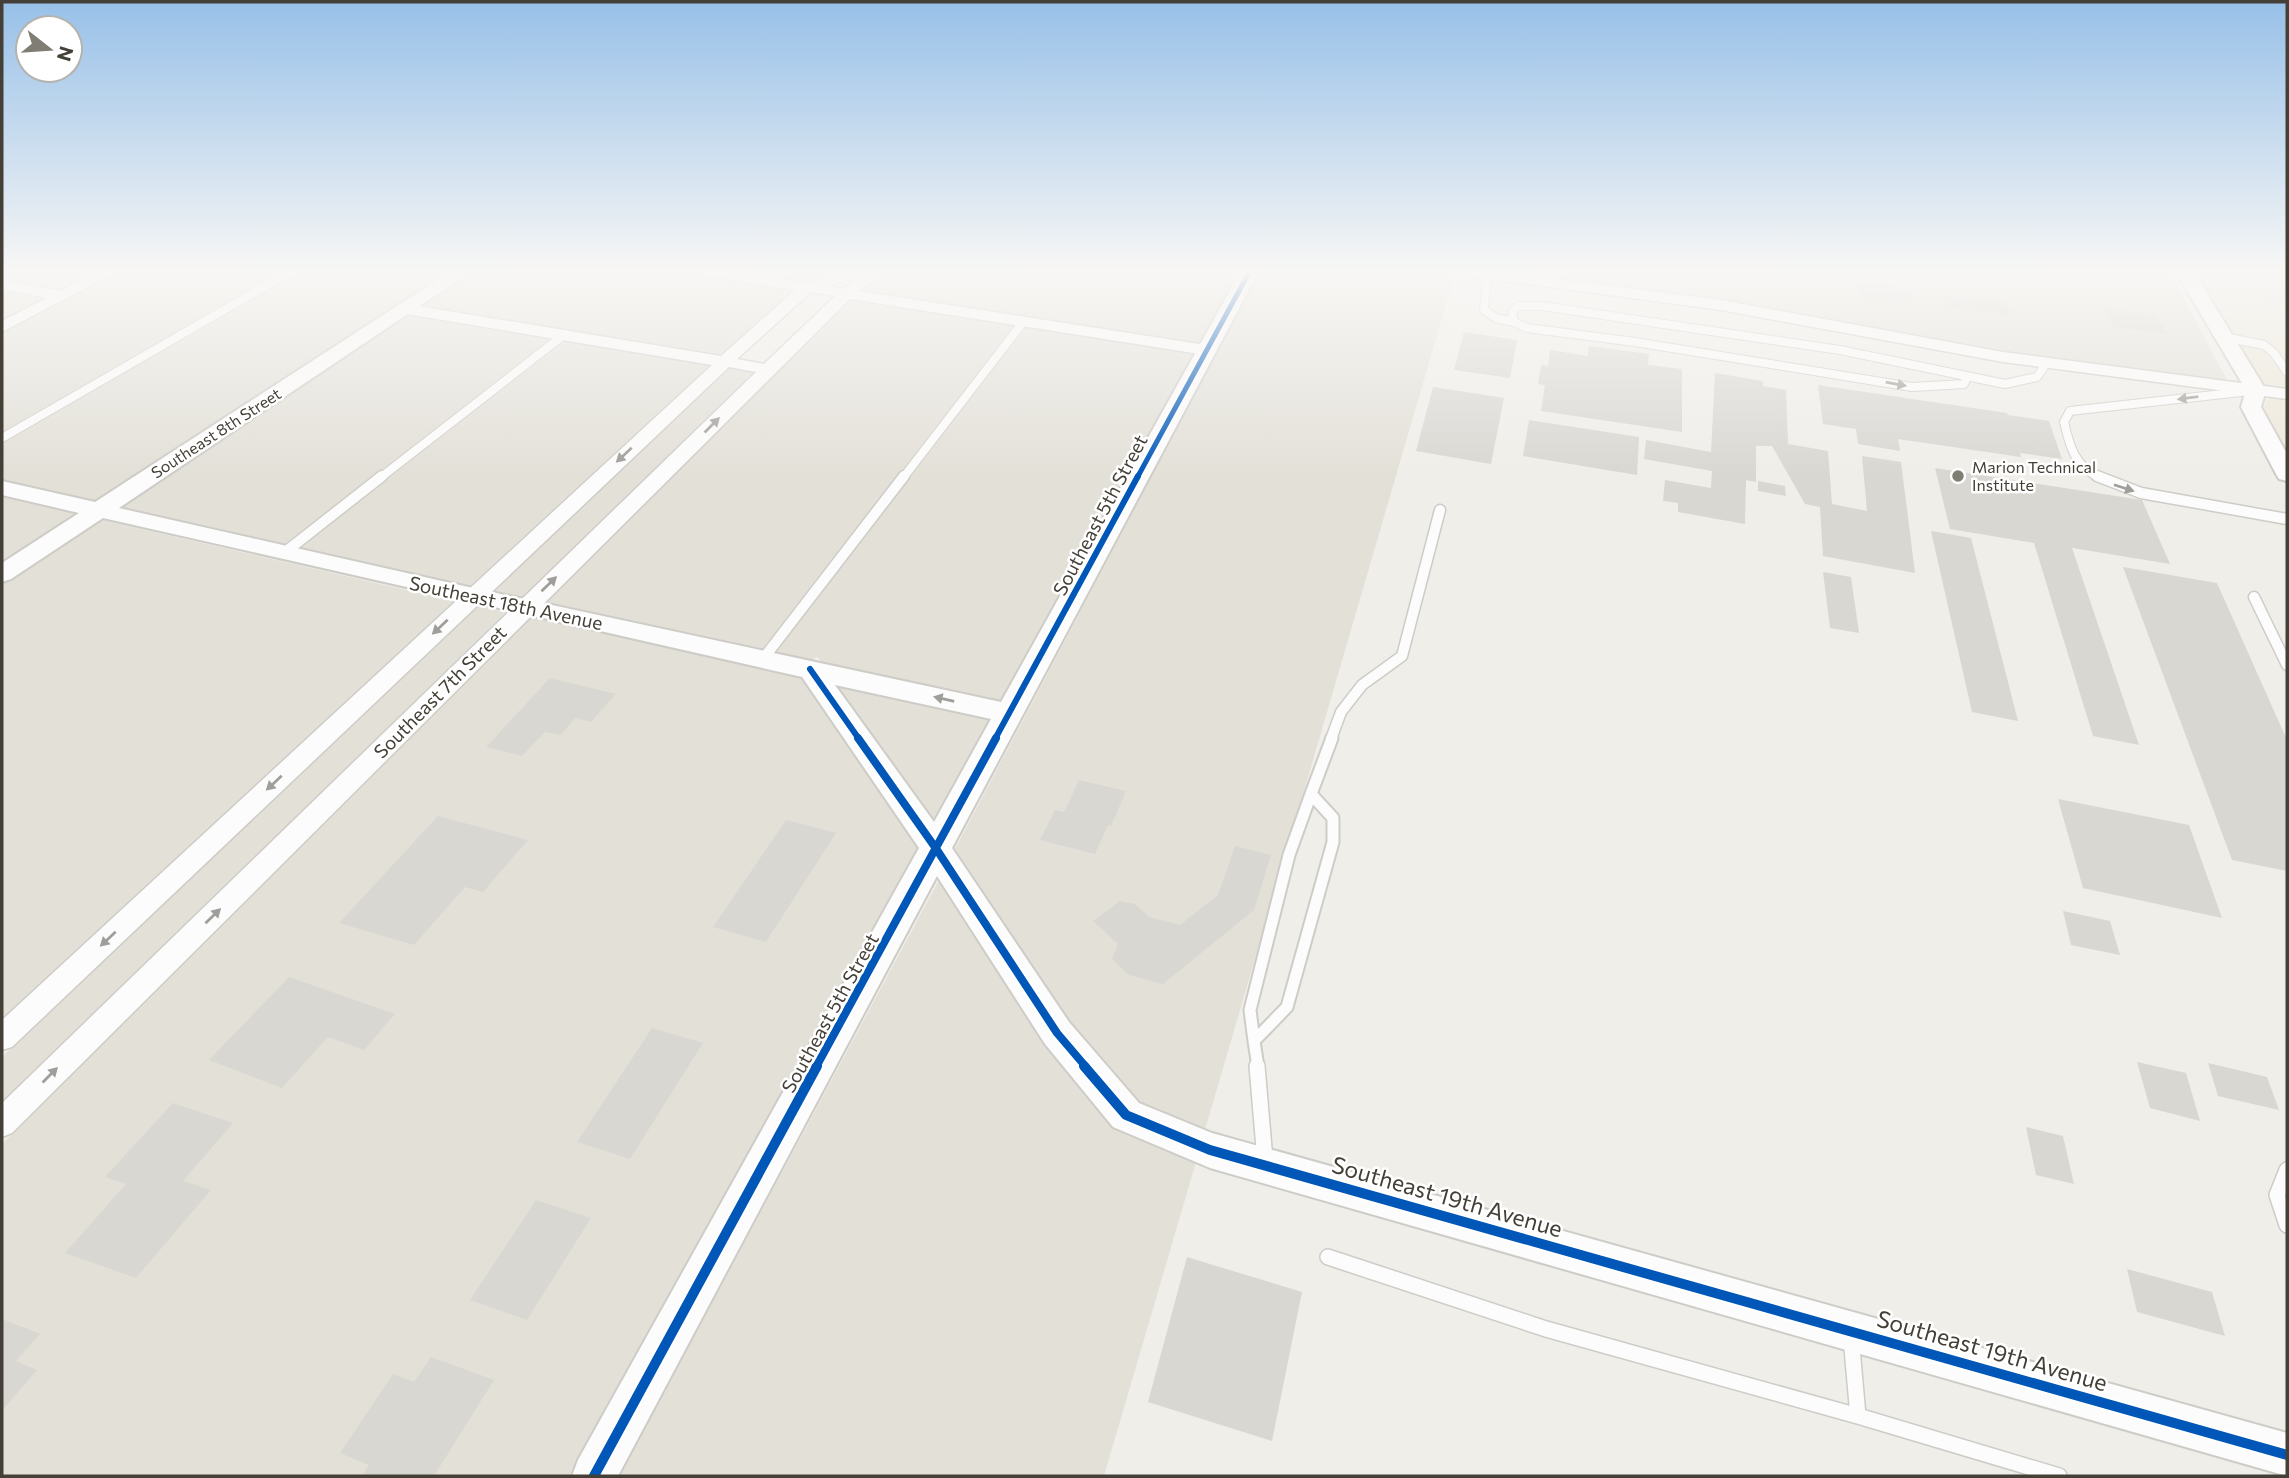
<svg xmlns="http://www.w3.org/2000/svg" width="2289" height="1478" viewBox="0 0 2289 1478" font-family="Commissioner,sans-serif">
<rect width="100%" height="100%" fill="#efeee9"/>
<path fill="#e3e0d8" d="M 2,269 L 105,269 L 61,291 L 2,280 Z
M 125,269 L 455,269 L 98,502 L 2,480 L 2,333 Z
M 476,269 L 662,269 L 795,289 L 721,354 L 420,306 Z
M 719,269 L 851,269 L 808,282 Z
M 895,269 L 1241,269 L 1198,344 L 861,291 Z
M 1261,269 L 1415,269 L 1542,286 L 1454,277 L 1205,1130 L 1138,1103 L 1073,1026 L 955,849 Z
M 1474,269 L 2168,269 L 2228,382 L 2002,352 L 1721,301 Z
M 2193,269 L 2287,269 L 2287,302 L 2207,292 Z
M 2,291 L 46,299 L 2,322 Z
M 852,299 L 1193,353 L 1002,702 L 821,662 L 818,657 L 810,660 L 544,602 Z
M 408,314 L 712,363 L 470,586 L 117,506 Z
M 729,368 L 754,372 L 521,598 L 492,591 Z
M 2,496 L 79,514 L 2,565 Z
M 98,519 L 454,601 L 2,1021 L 2,583 Z
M 477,606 L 506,612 L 2,1104 L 2,1057 Z
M 530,617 L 799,676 L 920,851 L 569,1476 L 2,1476 L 2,1144 Z
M 837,685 L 992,720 L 936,822 Z
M 939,880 L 1041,1039 L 1110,1124 L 1196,1162 L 1104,1476 L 619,1476 Z"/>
<path fill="#ede8da" d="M 2207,292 L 2287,302 L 2287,390 L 2266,387 Z
M 2268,396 L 2287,399 L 2287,452 L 2264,410 Z"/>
<path fill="#d9d7d2" d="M 1857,283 L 1910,289 L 1914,305 L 1860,298 Z
M 1942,295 L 2006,303 L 2010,315 L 1946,307 Z
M 2104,309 L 2157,316 L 2168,334 L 2113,327 Z
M 1464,332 L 1517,340 L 1510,378 L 1454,370 Z
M 1589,346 L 1649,354 L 1648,365 L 1682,369 L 1682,432 L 1541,411 L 1545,385 L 1538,384 L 1541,365 L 1548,366 L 1550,350 L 1588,356 Z
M 1715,373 L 1763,381 L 1763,386 L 1786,390 L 1788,444 L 1828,451 L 1832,504 L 1867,511 L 1862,456 L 1901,462 L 1915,573 L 1823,556 L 1820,507 L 1805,504 L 1772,446 L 1756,446 L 1756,482 L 1746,480 L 1745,524 L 1678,512 L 1678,503 L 1663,501 L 1665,480 L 1711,488 L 1712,471 L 1644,459 L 1646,440 L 1711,452 Z
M 1818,385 L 2007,413 L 2008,415 L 2049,421 L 2062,459 L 2020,453 L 2021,457 L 1898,439 L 1900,451 L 1858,444 L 1856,429 L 1823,424 Z
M 1433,387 L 1504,398 L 1491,464 L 1416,451 Z
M 1529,420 L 1639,437 L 1637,475 L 1523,456 Z
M 1935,468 L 2142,500 L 2170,564 L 2072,548 L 2139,745 L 2093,736 L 2034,543 L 1950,529 Z
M 1758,481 L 1785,486 L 1786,496 L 1758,491 Z
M 1931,531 L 1971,538 L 2018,721 L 1972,712 Z
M 2123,567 L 2217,583 L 2287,740 L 2287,871 L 2232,860 Z
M 1823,572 L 1851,577 L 1859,633 L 1830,628 Z
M 550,678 L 616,694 L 591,722 L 575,718 L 561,735 L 545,732 L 522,756 L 486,747 Z
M 1079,780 L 1126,791 L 1111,826 L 1108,825 L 1095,854 L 1040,840 L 1055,810 L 1064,812 Z
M 2058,799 L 2189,825 L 2222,918 L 2083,888 Z
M 438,816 L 528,840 L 483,892 L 465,887 L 414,945 L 339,923 Z
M 786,820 L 836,833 L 766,942 L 713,927 Z
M 1235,846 L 1271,855 L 1254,910 L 1163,984 L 1129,975 L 1112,959 L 1118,944 L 1093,921 L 1120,901 L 1135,904 L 1149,917 L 1180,925 L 1218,895 Z
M 2063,911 L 2110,921 L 2120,955 L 2071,945 Z
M 289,977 L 395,1014 L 364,1050 L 328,1037 L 282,1088 L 209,1060 Z
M 652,1028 L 703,1043 L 630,1159 L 577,1142 Z
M 2137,1062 L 2186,1073 L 2200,1121 L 2150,1108 Z
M 2208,1063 L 2267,1077 L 2279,1110 L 2218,1096 Z
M 173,1103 L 233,1123 L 183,1181 L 211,1190 L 136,1278 L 65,1253 L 126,1184 L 105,1177 Z
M 2026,1127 L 2063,1136 L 2074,1184 L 2036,1175 Z
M 536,1200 L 591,1218 L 527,1320 L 470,1300 Z
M 1187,1257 L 1302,1292 L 1272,1441 L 1148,1402 Z
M 2127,1269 L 2212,1292 L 2225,1336 L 2137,1312 Z
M 2,1319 L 40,1334 L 16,1361 L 37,1370 L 2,1411 Z
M 431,1357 L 494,1380 L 434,1476 L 362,1476 L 369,1465 L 340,1453 L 393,1374 L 414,1382 Z"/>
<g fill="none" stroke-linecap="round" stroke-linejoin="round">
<g stroke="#cdccc7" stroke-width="10">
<path id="service-far3" d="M 1487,275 L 1484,310 L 1496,318 L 1514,322
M 2224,337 L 2264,345 L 2274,353 L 2287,372
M 1967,377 L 1964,384 L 1912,387 L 1635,342 L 1527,328 L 1514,322 L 1512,312 L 1519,306 L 1542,306 L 1840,350 L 2005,384 L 2037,377 L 2047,362
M 2,438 L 295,269
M 380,478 L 565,334
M 903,478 L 1024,321
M 2100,478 C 2075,466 2070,448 2064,422 L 2070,411 L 2250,391"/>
</g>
<g stroke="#cdccc7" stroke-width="13">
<path id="service-far2" d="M 2097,476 L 2141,493 L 2287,519
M 284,553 L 382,476
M 2254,597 L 2287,665
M 763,659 L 904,476
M 1331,739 L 1341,712 L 1362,685 L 1402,656 L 1440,510"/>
</g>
<g stroke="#cdccc7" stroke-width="15">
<path id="service-far1" d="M 1311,794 L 1333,818 L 1333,842 L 1287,1007 L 1254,1041 L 1250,1010 L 1289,855 Z
M 1311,794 L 1332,738
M 1254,1041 L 1258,1067"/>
</g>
<g stroke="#cdccc7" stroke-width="18">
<path id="service" d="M 1257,1066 L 1265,1160
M 2287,1170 L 2277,1195 L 2287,1225
M 1328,1257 L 1546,1329 L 1858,1416 L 2059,1476
M 1851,1337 L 1858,1416"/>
</g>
<g stroke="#cdccc7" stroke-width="3">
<path id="minor" d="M 104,269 L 122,269 L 2,332 L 2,321 L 47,298 L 2,289 L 2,281 L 60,291 Z
M 684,269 L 719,269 L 807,283 L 854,269 L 891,269 L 858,291 L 1206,345 L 1214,350 L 1206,355 L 850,299 L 12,1133 L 2,1137 L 2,1103 L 756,372 L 729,367 L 12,1047 L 2,1050 L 2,1020 L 712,365 L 406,314 L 401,312 L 398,309 L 401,306 L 406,304 L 721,356 L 795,290 L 691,273 ZM 859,277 L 844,289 L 828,286 ZM 811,292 L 835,296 L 764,364 L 737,359 Z
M 1438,269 L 1478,269 L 1721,300 L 2003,352 L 2287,389 L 2287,399 L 2003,362 L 1721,310 L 1445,273 Z"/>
</g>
<g stroke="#cdccc7" stroke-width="4">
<path id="tertiary" d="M 454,269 L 475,269 L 119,508 L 473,588 L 1001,702 L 1242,269 L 1260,269 L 952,848 L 1069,1022 L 1139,1103 L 1212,1133 L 2287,1433 L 2287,1476 L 1210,1168 L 1113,1127 L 1045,1044 L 937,876 L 618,1476 L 572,1476 L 578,1460 L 919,848 L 802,677 L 103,518 L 11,579 L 2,582 L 2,563 L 79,513 L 2,495 L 2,481 L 95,502 ZM 835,685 L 991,719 L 934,822 Z
M 2174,269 L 2192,269 L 2266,390 L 2261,407 L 2287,454 L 2287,481 L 2279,479 L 2276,474 L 2241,407 L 2246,390 Z"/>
</g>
<use href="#service-far3" stroke="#fdfcfc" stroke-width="8"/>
<use href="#service-far2" stroke="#fdfcfc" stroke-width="10"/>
<use href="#service-far1" stroke="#fdfcfc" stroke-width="11"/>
<use href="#service" stroke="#fdfcfc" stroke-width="15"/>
<use href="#minor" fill="#fdfcfc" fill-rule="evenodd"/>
<use href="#tertiary" fill="#fdfcfc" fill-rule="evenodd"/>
<g stroke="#fff" stroke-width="9">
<path id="cycleway-far3" d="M 1137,478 L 1251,269"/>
</g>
<g stroke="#fff" stroke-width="10">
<path id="cycleway-far2" d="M 810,669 L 859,739
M 995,739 L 1138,476"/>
</g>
<g stroke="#fff" stroke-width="12">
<path id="cycleway-far1" d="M 858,738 L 937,850 L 1057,1033 L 1086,1067
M 816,1067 L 996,738"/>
</g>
<g stroke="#fff" stroke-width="14">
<path id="cycleway" d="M 1084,1066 L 1126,1115 L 1210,1150 L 2287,1455
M 594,1476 L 817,1066"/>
</g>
<use href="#cycleway-far3" stroke="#0057b8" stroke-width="5"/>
<use href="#cycleway-far2" stroke="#0057b8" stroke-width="6"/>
<use href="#cycleway-far1" stroke="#0057b8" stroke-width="8"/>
<use href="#cycleway" stroke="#0057b8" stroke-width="10"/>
</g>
<defs><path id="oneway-solid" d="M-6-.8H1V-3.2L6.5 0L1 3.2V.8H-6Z" transform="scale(1.75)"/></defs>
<g fill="#a09e9a">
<use href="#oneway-solid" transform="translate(1896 384) rotate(10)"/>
<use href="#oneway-solid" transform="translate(2188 398) rotate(173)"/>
<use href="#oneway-solid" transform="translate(712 425) rotate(-45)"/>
<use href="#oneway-solid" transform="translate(624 455) rotate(137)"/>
<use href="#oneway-solid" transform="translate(2124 488) rotate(18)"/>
<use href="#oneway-solid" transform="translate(549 584) rotate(-44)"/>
<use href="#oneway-solid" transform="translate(440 627) rotate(137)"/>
<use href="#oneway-solid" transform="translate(944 699) rotate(-167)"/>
<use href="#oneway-solid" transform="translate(274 783) rotate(137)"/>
<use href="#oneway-solid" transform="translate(213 916) rotate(-44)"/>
<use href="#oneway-solid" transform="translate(108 939) rotate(137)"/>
<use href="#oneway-solid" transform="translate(50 1075) rotate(-45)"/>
</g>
<linearGradient id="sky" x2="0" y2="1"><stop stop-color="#97c0e8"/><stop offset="0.57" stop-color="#f8f7f5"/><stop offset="1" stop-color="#f8f7f5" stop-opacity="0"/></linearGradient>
<rect width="2289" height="476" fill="url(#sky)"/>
<circle fill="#807d75" stroke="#fff" stroke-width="2.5" cx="1958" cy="476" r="7"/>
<g text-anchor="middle" stroke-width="5" stroke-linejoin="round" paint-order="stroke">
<g font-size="16" fill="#444037" stroke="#fff">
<text transform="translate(216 433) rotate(-33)" y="6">Southeast 8th Street</text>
</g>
<g font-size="16" fill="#444037" stroke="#fff" text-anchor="start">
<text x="1972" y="473">Marion Technical<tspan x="1972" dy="18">Institute</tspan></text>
</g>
<g font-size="19" fill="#444037" stroke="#fff">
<text transform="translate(1100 515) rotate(-62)" y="7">Southeast 5th Street</text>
<text transform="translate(506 603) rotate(12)" y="7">Southeast 18th Avenue</text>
<text transform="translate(440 692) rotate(-45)" y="7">Southeast 7th Street</text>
<text transform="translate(830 1013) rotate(-61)" y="7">Southeast 5th Street</text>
</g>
<g font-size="23" fill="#444037" stroke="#fff">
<text transform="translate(1447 1197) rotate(16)" y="8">Southeast 19th Avenue</text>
<text transform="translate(1992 1351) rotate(16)" y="8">Southeast 19th Avenue</text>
</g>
</g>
<rect width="2289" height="1478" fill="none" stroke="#444037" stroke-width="7"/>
<g transform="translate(49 49) rotate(107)"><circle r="33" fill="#ffffff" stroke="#b4b3af" stroke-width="2"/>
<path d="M0-5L12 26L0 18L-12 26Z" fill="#807d75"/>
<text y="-10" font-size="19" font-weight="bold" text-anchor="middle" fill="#444037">N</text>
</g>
</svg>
